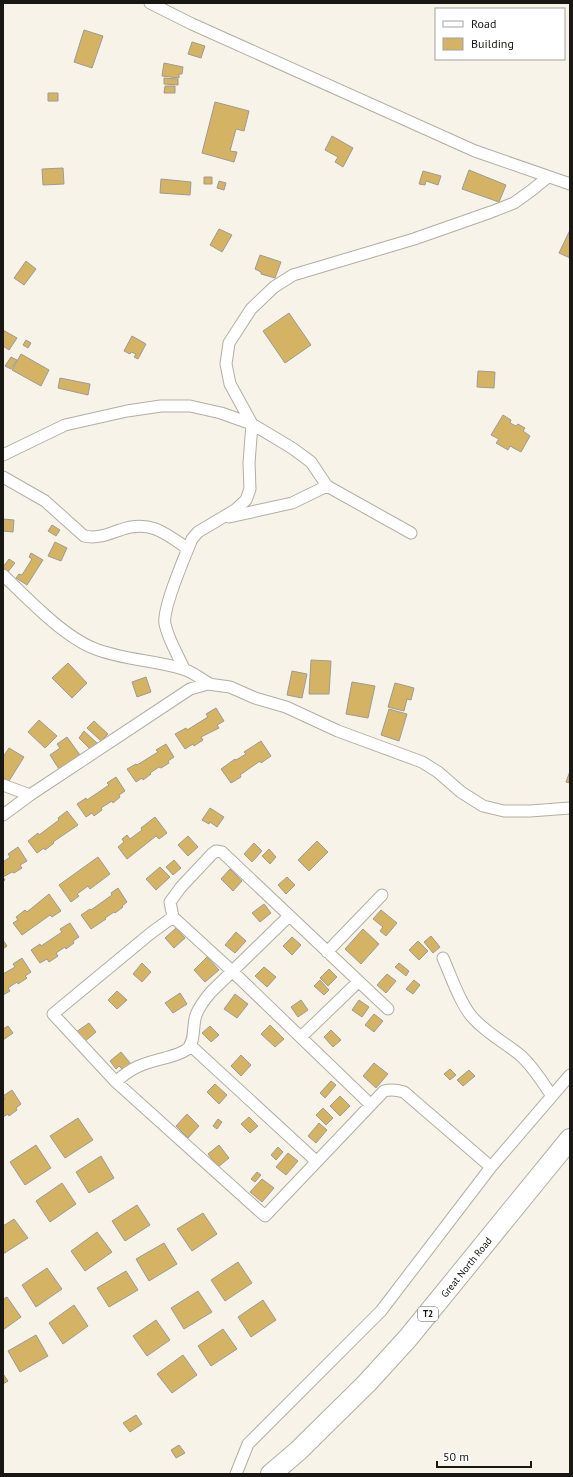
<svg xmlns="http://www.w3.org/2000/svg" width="573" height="1477" viewBox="0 0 573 1477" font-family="'PT Sans',sans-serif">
<rect width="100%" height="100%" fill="#f7f3e8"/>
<path fill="#d4b364" stroke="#9f9b91" d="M 84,30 L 103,36 L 92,68 L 74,62 Z
M 192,42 L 205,46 L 201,58 L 188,54 Z
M 164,63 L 183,67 L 182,74 L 179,74 L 179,78 L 162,76 Z
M 164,78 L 178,79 L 178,85 L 164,84 Z
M 165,86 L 175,86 L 175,93 L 164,93 Z
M 48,93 L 58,93 L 58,101 L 48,101 Z
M 215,102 L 249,111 L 244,131 L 236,129 L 230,151 L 237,152 L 234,162 L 202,153 Z
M 332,136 L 353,148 L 343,167 L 335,162 L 338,157 L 325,150 Z
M 63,168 L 64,184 L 43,185 L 42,169 Z
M 469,170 L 506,185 L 499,202 L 462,189 Z
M 423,171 L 441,176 L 438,185 L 426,181 L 425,185 L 419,184 Z
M 204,177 L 212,177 L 212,184 L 204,184 Z
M 161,179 L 191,182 L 190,195 L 160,193 Z
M 219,181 L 226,183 L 224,190 L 217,188 Z
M 219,229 L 232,235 L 222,252 L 210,245 Z
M 570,230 L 570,258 L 559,253 Z
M 260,255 L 281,262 L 275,278 L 261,274 L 261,272 L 255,269 Z
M 26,261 L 36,269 L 24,285 L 14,278 Z
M 289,313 L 311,345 L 285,363 L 263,331 Z
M 3,330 L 17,338 L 9,350 L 3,346 Z
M 132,336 L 146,344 L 138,359 L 134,357 L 136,354 L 131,352 L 130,354 L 124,351 Z
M 26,340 L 31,343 L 28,348 L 23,345 Z
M 21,354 L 49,370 L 41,386 L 12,370 Z
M 11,357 L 17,360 L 11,369 L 5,366 Z
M 478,371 L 495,372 L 494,388 L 477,387 Z
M 60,378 L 90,384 L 88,395 L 58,388 Z
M 503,415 L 511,420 L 510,423 L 516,426 L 518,424 L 525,428 L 523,431 L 530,436 L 521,452 L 510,446 L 508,450 L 496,443 L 499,439 L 491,435 Z
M 3,519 L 14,520 L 13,532 L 3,531 Z
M 52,525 L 60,530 L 56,536 L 48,531 Z
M 55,542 L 67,548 L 61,561 L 48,556 Z
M 31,553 L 43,560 L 27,585 L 16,578 L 19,574 L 22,575 L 32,559 L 29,557 Z
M 9,559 L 15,563 L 7,573 L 3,570 L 3,567 Z
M 311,660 L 331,661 L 329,694 L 309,694 Z
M 68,663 L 87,683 L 72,698 L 52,678 Z
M 292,671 L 307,674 L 302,698 L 287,695 Z
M 146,677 L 151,692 L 137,697 L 132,682 Z
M 352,682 L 375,686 L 368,718 L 346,714 Z
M 395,683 L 414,688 L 411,700 L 407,699 L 404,711 L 388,707 Z
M 216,708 L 224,721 L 217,725 L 219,728 L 201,737 L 203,740 L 194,746 L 193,744 L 185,749 L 175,734 L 186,728 L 187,730 L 208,717 L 206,714 Z
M 389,709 L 407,714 L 399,741 L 381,735 Z
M 39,720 L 57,736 L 45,748 L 28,732 Z
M 94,721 L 108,734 L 101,741 L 87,728 Z
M 84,731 L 97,743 L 91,750 L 79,738 Z
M 67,737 L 80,755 L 59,769 L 50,755 L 60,748 L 57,744 Z
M 261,741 L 271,756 L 261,763 L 260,761 L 240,775 L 241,777 L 231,783 L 221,769 L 235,759 L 236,760 L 246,754 L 244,752 Z
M 166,744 L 174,757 L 168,761 L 169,763 L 161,768 L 159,767 L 150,773 L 151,774 L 143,780 L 142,778 L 136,782 L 127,769 L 136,764 L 137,765 L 158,752 L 156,750 Z
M 9,748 L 24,757 L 9,781 L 3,778 L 3,757 Z
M 570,771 L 570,783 L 566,782 Z
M 116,777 L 125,791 L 119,795 L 120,797 L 113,803 L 112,801 L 101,808 L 102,810 L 94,816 L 92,813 L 86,817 L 77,804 L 86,798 L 87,800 L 109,785 L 107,783 Z
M 210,808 L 224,817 L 217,827 L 210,822 L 209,824 L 202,820 Z
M 67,811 L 78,825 L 53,842 L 54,843 L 45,850 L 44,848 L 37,853 L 28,841 L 38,833 L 39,835 L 59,820 L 58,818 Z
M 155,817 L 167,833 L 159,839 L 156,836 L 127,859 L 118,847 L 124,842 L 122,839 L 127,835 L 130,839 L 142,830 L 141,828 Z
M 188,836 L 198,847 L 188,856 L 178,845 Z
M 317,841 L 328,852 L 309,871 L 298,860 Z
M 254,843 L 262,851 L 252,862 L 244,854 Z
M 18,847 L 27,861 L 20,865 L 22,868 L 14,873 L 12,872 L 3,877 L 5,880 L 3,881 L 3,862 L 10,857 L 8,854 Z
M 269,849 L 276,857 L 270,864 L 262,856 Z
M 98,857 L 110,874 L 90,889 L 88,886 L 77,894 L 79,896 L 71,902 L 59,885 Z
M 174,860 L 181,868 L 173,875 L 166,867 Z
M 160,867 L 170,877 L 156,890 L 146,879 Z
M 230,869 L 242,881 L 233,891 L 221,879 Z
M 287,877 L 295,885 L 286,894 L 278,885 Z
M 118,888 L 127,902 L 122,906 L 123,907 L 115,913 L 114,912 L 105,918 L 106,919 L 91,929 L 81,915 L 90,909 L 91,910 L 112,895 L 111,893 Z
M 49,894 L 61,911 L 52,917 L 50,915 L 22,935 L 13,923 L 18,920 L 16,917 L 25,910 L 27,912 Z
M 264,904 L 271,913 L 260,922 L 252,913 Z
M 381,910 L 397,923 L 386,936 L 380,931 L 383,927 L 373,919 Z
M 70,923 L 79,937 L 73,941 L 74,943 L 66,949 L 65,947 L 56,953 L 58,956 L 49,962 L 47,959 L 40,963 L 31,950 L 40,944 L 41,946 L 62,932 L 60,929 Z
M 176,928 L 185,938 L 174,948 L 165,938 Z
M 363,929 L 379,944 L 361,964 L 345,949 Z
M 236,932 L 246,941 L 235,953 L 225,945 Z
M 431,936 L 440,947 L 433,953 L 424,942 Z
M 292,937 L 301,945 L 292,955 L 283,946 Z
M 3,940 L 7,946 L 3,949 Z
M 418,941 L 428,951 L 419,960 L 409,950 Z
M 207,957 L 219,970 L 205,982 L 194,970 Z
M 22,958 L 31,972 L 25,976 L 27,978 L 18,984 L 17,982 L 8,988 L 10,991 L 3,995 L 3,974 L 15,967 L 13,964 Z
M 142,963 L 151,972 L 142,982 L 133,974 Z
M 399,963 L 409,971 L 406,976 L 395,967 Z
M 264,967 L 276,977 L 267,987 L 255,976 Z
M 329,969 L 337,977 L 328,986 L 320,978 Z
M 387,974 L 396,981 L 386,993 L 377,985 Z
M 320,980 L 329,990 L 324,995 L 314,986 Z
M 414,980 L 420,985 L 413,994 L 406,989 Z
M 117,991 L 127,1000 L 117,1009 L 108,1000 Z
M 180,993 L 187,1004 L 173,1013 L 165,1003 Z
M 235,994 L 248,1004 L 237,1018 L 224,1009 Z
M 301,1000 L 308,1010 L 298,1017 L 291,1007 Z
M 359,1000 L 369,1007 L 362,1017 L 352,1010 Z
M 374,1014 L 383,1021 L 374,1032 L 365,1025 Z
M 89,1023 L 96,1032 L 84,1042 L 76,1032 Z
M 270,1025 L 284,1039 L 275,1047 L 261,1034 Z
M 8,1026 L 13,1033 L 3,1040 L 3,1029 Z
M 210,1026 L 219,1035 L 211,1042 L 202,1033 Z
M 331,1030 L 341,1040 L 333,1047 L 324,1037 Z
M 121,1052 L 131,1064 L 123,1070 L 119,1066 L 116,1069 L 110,1061 Z
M 241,1055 L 251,1065 L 241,1076 L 231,1066 Z
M 374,1063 L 388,1074 L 376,1088 L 363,1076 Z
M 450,1069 L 456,1075 L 450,1080 L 444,1074 Z
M 469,1070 L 475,1076 L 463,1086 L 457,1080 Z
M 331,1081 L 336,1085 L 325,1098 L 320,1093 Z
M 215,1084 L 227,1095 L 219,1104 L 207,1092 Z
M 12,1090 L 21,1104 L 16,1108 L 17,1110 L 9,1116 L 8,1114 L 3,1117 L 3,1101 L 5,1099 L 3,1096 Z
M 340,1096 L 350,1106 L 340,1116 L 330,1106 Z
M 323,1108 L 333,1118 L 326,1125 L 316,1115 Z
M 187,1114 L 199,1126 L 188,1138 L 176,1126 Z
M 249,1117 L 258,1126 L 250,1133 L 241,1124 Z
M 78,1118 L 93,1140 L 65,1158 L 50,1136 Z
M 218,1119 L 222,1122 L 217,1129 L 213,1126 Z
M 319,1123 L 327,1130 L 316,1143 L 308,1136 Z
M 36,1145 L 51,1168 L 25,1185 L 10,1162 Z
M 219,1145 L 229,1158 L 218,1167 L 208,1154 Z
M 278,1147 L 283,1152 L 276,1160 L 271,1155 Z
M 288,1153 L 298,1161 L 286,1175 L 276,1167 Z
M 101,1156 L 114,1178 L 89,1193 L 76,1172 Z
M 257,1172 L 261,1175 L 255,1182 L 251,1179 Z
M 262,1179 L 274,1188 L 262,1202 L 250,1192 Z
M 62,1183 L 76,1204 L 50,1222 L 36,1201 Z
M 137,1205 L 150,1225 L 125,1241 L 112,1221 Z
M 203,1213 L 217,1234 L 192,1251 L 177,1229 Z
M 14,1219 L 28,1238 L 3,1254 L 3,1226 Z
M 97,1232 L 112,1252 L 85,1271 L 71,1251 Z
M 164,1243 L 177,1264 L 149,1281 L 136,1259 Z
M 238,1262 L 252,1283 L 225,1301 L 211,1280 Z
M 47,1268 L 62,1289 L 36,1307 L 22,1285 Z
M 126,1271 L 138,1290 L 109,1307 L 97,1288 Z
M 198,1291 L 212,1312 L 184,1329 L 171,1308 Z
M 7,1297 L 21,1317 L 3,1330 L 3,1299 Z
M 263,1300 L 276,1320 L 251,1337 L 238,1317 Z
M 74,1305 L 88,1326 L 63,1344 L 49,1323 Z
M 156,1320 L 170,1340 L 147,1356 L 133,1336 Z
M 223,1329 L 237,1349 L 211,1366 L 198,1346 Z
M 36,1335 L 48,1356 L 20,1372 L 8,1351 Z
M 183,1355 L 197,1375 L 172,1393 L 157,1374 Z
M 3,1374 L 8,1381 L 3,1384 Z
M 136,1415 L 142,1424 L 130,1432 L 123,1423 Z
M 179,1445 L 185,1453 L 176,1458 L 171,1450 Z"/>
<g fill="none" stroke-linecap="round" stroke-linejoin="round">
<g stroke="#b2aea3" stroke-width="13">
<path id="street" d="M 150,3 L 192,24 L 475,151 L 570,184
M 3,455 L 65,425 L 127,411 L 161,406 L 190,406 L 221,413 L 252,424 L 292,448 L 311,462 L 327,486
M 3,477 L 45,501 L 84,536 C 98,539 108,534 120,530 C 149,519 166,533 188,549
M 229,517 L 292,503 L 327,486 L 411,533
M 3,575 C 27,598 63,636 93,648 C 122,660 154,660 183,669 C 193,672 201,679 210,684
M 184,669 C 178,655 168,639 165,624 C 162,609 185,556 192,539 L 198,532 L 235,510 L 246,500 L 250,489 L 249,463 L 252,424 L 230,384 L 226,364 L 229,343 L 251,309 L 274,287 L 293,275 L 414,239 L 491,212 L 514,203 L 532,190 L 548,177
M 3,785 L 30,795
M 3,815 L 30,795 L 190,689 L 208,684 L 230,687 L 255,698 L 286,707 L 338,731 L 422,762 L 438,772 L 461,792 L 483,806 L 504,811 L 530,811 L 570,808
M 173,917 L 232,971 L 371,1105
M 327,952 L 382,895
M 443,958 C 451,976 461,1006 474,1019 C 487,1033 505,1043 520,1055 C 533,1066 542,1082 552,1096
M 388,1009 L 222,852 L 216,851 L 212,854 L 181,887 L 170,902 L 173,917 L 151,933 L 53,1014 L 116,1082 L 265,1216 L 384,1091 C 392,1089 397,1090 404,1092 L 491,1167
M 301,1037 L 358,982
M 190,1045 L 316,1161
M 116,1082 C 131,1067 145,1063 165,1058 C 172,1056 180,1054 186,1050 C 196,1043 192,1026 196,1015 C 199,1007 205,999 211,992 L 289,916
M 236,1474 L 248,1444 L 381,1311 L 491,1167 L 570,1075"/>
</g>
<g stroke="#b2aea3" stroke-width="22">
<path id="highway" d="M 271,1474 L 298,1451 L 367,1383 L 408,1338 L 570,1139"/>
</g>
<use href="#street" stroke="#fff" stroke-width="11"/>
<use href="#highway" stroke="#fff" stroke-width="20"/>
</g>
<g text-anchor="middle" stroke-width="3" stroke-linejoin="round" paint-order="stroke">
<rect fill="#fff" stroke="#5e5d5a" stroke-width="1" x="418" y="1307" width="20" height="14" rx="3"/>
<g font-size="9" font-weight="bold" fill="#191714">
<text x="428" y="1317">T2</text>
</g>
<g font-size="10" fill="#191714" stroke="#fff">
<text transform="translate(466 1267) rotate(-51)" y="4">Great North Road</text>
</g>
</g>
<rect width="573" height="1477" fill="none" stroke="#191714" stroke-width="8"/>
<rect x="435" y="8" width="130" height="52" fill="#ffffff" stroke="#a3a2a1"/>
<rect x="443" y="21" width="20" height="6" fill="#ffffff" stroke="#a3a2a1"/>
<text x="471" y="28" font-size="12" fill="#191714">Road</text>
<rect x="443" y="38" width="20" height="12" fill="#d4b364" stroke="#a3a2a1"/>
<text x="471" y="48" font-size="12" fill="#191714">Building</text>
<path d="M437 1461v6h94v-6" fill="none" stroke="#191714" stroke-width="2"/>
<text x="443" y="1461" font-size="12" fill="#191714" stroke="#ffffff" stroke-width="3" paint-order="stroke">50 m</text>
</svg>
